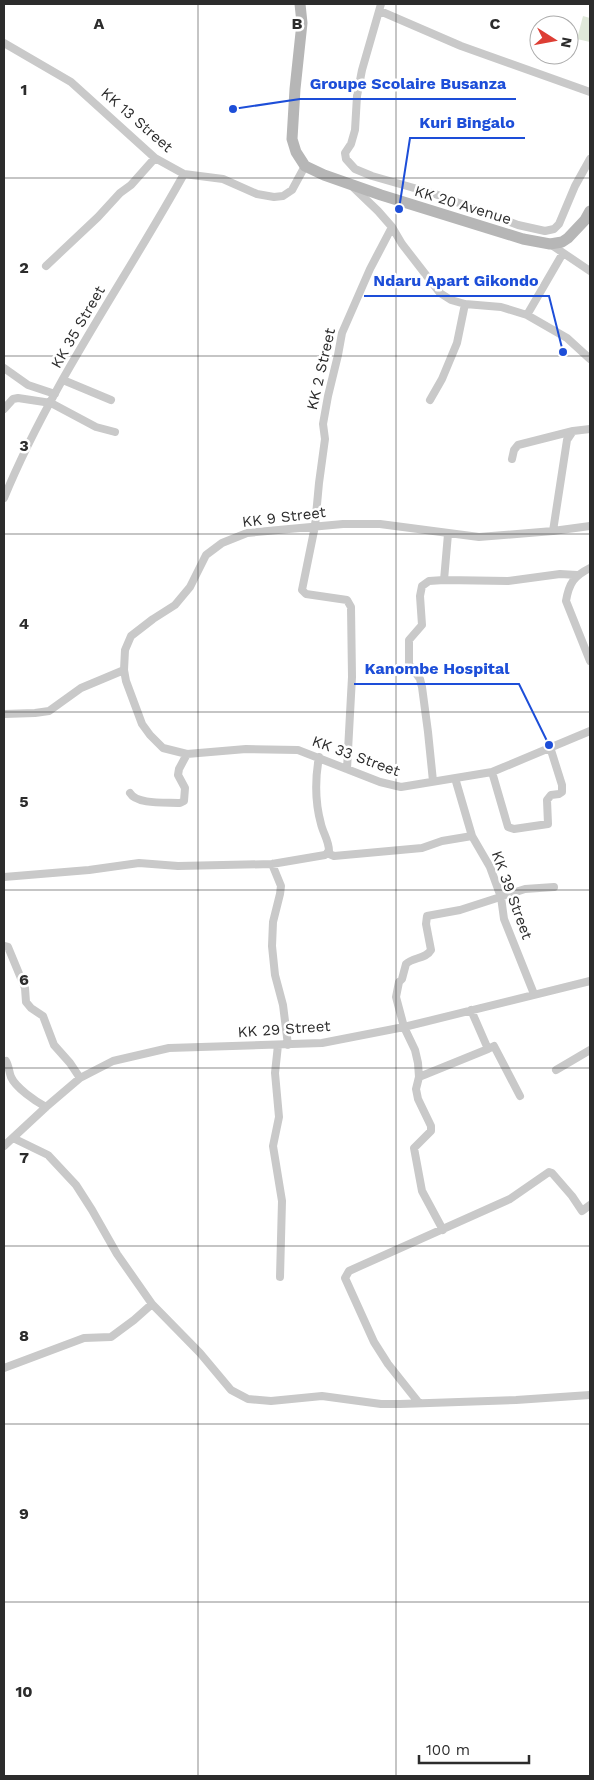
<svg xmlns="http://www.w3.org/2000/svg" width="594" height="1780" viewBox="0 0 594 1780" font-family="'Work Sans',sans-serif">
<rect width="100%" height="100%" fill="#fff"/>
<path fill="#e0e9da" d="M 583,16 L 590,18 L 590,42 L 577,39 Z"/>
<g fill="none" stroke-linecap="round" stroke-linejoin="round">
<path stroke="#c9c9c9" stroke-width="8" d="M 381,4 L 362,70 L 357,96 L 355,130 L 351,144 L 345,153 L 346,159 L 355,169 L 372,176 L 435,194 L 518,225 L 545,231 L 554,229 L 559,224 L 575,186 L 590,159
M 380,11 L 461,46 L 590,92
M 4,43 L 71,82 L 155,158 L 184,174 L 223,179 L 257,194 L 274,197 L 283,196 L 292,190 L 305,166
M 354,188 L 378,211 L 392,227 L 402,244 L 440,293 L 451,300 L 465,304 L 501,307 L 527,315 L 567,338 L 590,359
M 550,244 L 590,271
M 46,266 L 98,217 L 120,193 L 131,185 L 155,158
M 527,315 L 563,253
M 4,368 L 28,385 L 55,394
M 63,380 L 111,400
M 430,400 L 442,379 L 457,343 L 465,304
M 4,409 L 13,399 L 18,398 L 51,403 L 96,427 L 115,432
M 512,459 L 514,450 L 518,445 L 573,431
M 4,498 C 51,384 124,282 184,174
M 553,531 L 567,440 L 573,431 L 590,429
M 448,534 L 444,580 L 508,581 L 560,574 L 577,575
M 590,568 C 574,576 569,583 566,601 L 590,661
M 124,670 L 126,681 L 142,724 L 150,735 L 163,748 L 187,754 L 246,749 L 298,750 L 380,782 L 401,787 L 492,772 L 590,731
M 4,714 L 35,713 L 49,711 L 81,688 L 124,670 L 125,650 L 131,636 L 153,619 L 175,605 L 190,587 L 206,555 L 222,543 L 247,533 L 343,524 L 380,524 L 479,537 L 553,531 L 590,526
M 347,769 L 352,677 L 351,607 L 347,600 L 306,594 L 302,590 L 315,526 L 319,483 L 325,439 L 323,424 L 328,396 L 338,355 L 342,333 L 370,269 L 392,227
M 492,772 L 508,827 L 514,829 L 548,824 L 547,800 L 551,795 L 559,794 L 562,792 L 562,785 L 550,747
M 455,778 L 472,836 L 490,867 L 501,897 L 504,919 L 534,994
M 433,781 L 428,732 L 422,687 L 420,679 L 409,664 L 409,640 L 422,625 L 420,596 L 422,586 L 429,581 L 444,580
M 130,793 C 137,805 167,802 180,803 L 184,801 L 185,788 L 178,775 L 179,769 L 187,754
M 327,853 L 334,856 L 422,848 L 442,841 L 472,836
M 272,864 L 281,886 L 280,894 L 273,922 L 272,946 L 275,975 L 283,1005 L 288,1045
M 4,877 L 89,870 L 139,863 L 178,866 L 272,864 L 325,855 L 329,851 C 329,841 323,833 321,824 C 315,802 315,779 319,757
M 4,946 L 8,947 L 25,988 L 26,1002 L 31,1008 L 43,1016 L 54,1045 L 70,1063 L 80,1078
M 278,1045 L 275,1073 L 279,1117 L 273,1146 L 282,1201 L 280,1277
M 488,1049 L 494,1046 L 520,1096
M 6,1061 C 9,1066 9,1072 11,1077 C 16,1088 35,1101 46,1107
M 556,1070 L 590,1050
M 419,1077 L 488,1049 L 471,1010
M 4,1146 L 46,1107 L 80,1078 L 113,1061 L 169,1048 L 322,1043 L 404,1027 L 590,981
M 443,1230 L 422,1191 L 414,1148 L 431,1131 L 431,1126 L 418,1099 L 416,1089 L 419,1077 L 418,1063 L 415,1050 L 404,1027 L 396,997 L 399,982 L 402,979 L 406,964 C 413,957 426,959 431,950 L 426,924 L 427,916 L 460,910 L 525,889 L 554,887
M 152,1304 L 200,1353 L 231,1390 L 248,1399 L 271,1401 L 322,1396 L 381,1404 L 400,1404 L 516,1400 L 590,1395
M 4,1368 L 84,1338 L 111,1337 L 134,1320 L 152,1304 L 117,1254 L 92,1210 L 76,1185 L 48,1155 L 13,1138
M 419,1403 L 388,1364 L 374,1342 L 345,1278 L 349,1271 L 510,1199 L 549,1172 L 552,1173 L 572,1196 L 582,1211 L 590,1205"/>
<path stroke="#b6b6b6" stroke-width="11" d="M 300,4 L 302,23 L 295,89 L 292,139 L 296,152 L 305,166 L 324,175 L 381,195 L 523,239 L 550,244 L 562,242 L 568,238 L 585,220 L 590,211"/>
</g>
<path fill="none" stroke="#2c2c2c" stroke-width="1" stroke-opacity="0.55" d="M 198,4 L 198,1776M 396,4 L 396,1776M 4,178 L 590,178M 4,356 L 590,356M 4,534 L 590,534M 4,712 L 590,712M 4,890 L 590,890M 4,1068 L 590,1068M 4,1246 L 590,1246M 4,1424 L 590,1424M 4,1602 L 590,1602"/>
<g text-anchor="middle" stroke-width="5" stroke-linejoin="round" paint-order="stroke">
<g font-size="15" fill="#2c2c2c" stroke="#fff">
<text transform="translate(137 120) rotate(41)" y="5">KK 13 Street</text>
<text transform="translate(463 205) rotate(17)" y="5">KK 20 Avenue</text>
<text transform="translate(78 327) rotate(-60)" y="5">KK 35 Street</text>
<text transform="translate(321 369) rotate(-77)" y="5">KK 2 Street</text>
<text transform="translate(284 517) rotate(-7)" y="5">KK 9 Street</text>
<text transform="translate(356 756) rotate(20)" y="5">KK 33 Street</text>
<text transform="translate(512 895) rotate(70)" y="5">KK 39 Street</text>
<text transform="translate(284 1029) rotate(-4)" y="5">KK 29 Street</text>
</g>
</g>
<g font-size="16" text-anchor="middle" font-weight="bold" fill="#2c2c2c" stroke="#fff" stroke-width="5" stroke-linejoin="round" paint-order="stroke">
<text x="99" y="29">A</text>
<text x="297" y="29">B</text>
<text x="495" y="29">C</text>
<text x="24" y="95">1</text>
<text x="24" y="273">2</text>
<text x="24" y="451">3</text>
<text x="24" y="629">4</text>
<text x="24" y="807">5</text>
<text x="24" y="985">6</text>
<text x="24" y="1163">7</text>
<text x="24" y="1341">8</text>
<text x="24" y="1519">9</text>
<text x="24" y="1697">10</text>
</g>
<path fill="none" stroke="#1d4ed8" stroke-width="2" d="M233 109L300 99H516M399 209L410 138H525M563 352L549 296H364M549 745L519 684H354"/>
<g fill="#1d4ed8" stroke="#fff" stroke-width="2">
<circle cx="233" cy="109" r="5"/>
<circle cx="399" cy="209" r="5"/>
<circle cx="563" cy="352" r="5"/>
<circle cx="549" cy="745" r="5"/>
</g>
<g font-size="16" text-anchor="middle" font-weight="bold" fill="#1d4ed8" stroke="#fff" stroke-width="5" stroke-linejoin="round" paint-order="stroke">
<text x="408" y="89">Groupe Scolaire Busanza</text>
<text x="467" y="128">Kuri Bingalo</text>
<text x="456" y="286">Ndaru Apart Gikondo</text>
<text x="437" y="674">Kanombe Hospital</text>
</g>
<rect width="594" height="1780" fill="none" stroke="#2c2c2c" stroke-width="10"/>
<g transform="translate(554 40) rotate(101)"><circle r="24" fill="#ffffff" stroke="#ababab"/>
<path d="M0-4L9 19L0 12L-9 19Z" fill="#dd3e34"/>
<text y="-8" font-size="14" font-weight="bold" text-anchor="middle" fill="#2c2c2c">N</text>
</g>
<path d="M419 1755v8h110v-8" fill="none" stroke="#2c2c2c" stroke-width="2.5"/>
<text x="426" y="1755" font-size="15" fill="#2c2c2c" stroke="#ffffff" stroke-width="4" paint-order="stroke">100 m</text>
</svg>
